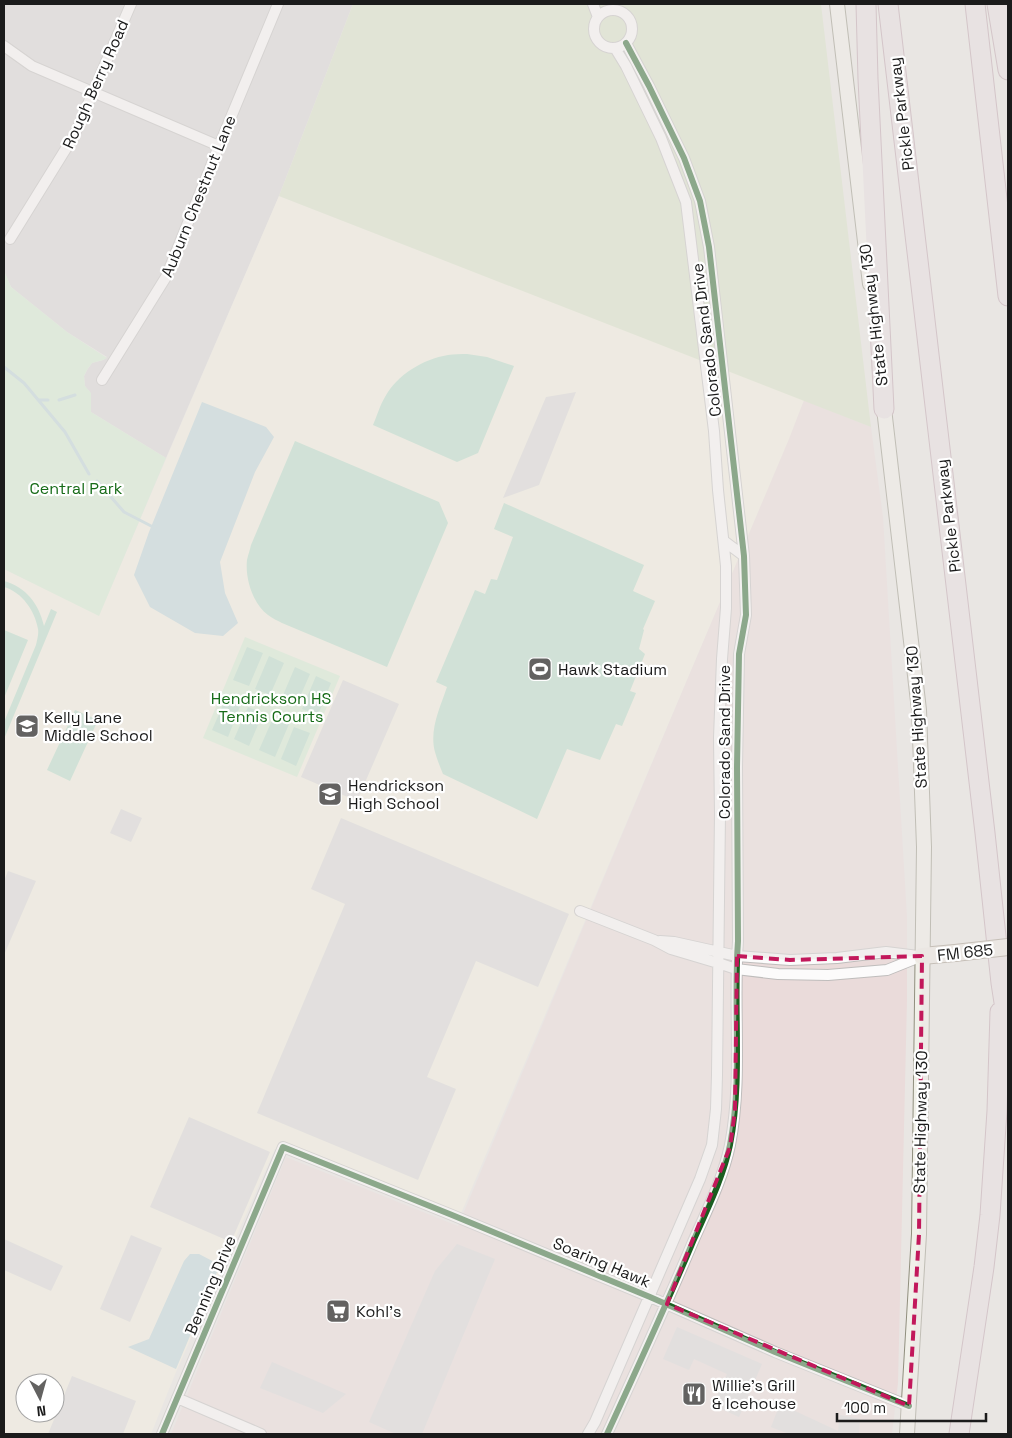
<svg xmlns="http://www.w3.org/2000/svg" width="1012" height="1438" viewBox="0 0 1012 1438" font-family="'Space Grotesk',sans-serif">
<rect width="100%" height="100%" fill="#e9e6e3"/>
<path fill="#d8d6d5" d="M 4,4 L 353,4 L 279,196 L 166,458 L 91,412 L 91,394 L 85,386 L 84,376 L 87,370 L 92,363 L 103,360 L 107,357 L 67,332 L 11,287 L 4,271 Z"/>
<path fill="#eadbda" d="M 804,400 L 871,427 L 883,517 L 907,917 L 907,1000 L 898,1383 L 892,1434 L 171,1434 L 286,1157 L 458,1226 Z"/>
<path fill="#f3f0df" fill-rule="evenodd" d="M 279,196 L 804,400 L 789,439 L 457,1223 L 275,1149 L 176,1372 L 151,1434 L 4,1434 L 4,569 L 99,615 ZM 25,1383 L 55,1383 L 55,1413 L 25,1413 Z"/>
<path fill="#d8e3c5" d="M 353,4 L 821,4 L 871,427 L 279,196 Z"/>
<path fill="#d3edd1" d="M 4,271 L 11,287 L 67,332 L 107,358 L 103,360 L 92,363 L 87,370 L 84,376 L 85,386 L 91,393 L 91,412 L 166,458 L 99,616 L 4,569 Z
M 245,637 L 340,676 L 297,777 L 203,738 Z"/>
<path fill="#b3dcc7" d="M 467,354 L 487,357 L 514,366 L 478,453 L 457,462 L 373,425 C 377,416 380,405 385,397 C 397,375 423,359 448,355 C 454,354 461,354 467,354 Z
M 295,441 L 439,502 L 448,523 L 387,667 L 282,623 C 278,621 272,618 268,615 C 253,604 245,579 247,560 C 248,555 250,550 251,545 Z
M 504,503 L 644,565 L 633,591 L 655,601 L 643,629 L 644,630 L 639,649 L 645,654 L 630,691 L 636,693 L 622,726 L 616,724 L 600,760 L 567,749 L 537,819 L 443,774 C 440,767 437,759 435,752 C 429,730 440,708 447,687 L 436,682 L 475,590 L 485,594 L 491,579 L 497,580 L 513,537 L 494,529 Z
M 4,581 C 26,587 39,604 44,626 L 51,609 L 57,612 L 4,739 L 4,722 L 36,645 C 37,640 39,634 38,629 C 35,611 22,592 4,587 Z
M 4,630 L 28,640 L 4,698 Z
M 247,647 L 263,653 L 249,686 L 233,680 Z
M 269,656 L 284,663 L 270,695 L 255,689 Z
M 295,667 L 310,674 L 296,706 L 281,700 Z
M 316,676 L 331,683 L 318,715 L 302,709 Z
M 226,698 L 241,704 L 228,737 L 212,730 Z
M 248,707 L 263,713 L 249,746 L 234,739 Z
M 75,710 L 98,720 L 70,781 L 47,770 Z
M 273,718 L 289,724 L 275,757 L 259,750 Z
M 294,727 L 310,733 L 296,766 L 281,759 Z"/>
<path fill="#d9d8d7" d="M 576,392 L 539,485 L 503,498 L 546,397 Z
M 343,680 L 399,704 L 357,801 L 301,777 Z
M 121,809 L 142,818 L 131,842 L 110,833 Z
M 341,818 L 569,914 L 538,987 L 476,961 L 427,1077 L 456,1089 L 418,1180 L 257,1113 L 345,904 L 311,889 Z
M 8,871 L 36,881 L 4,955 L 4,881 Z
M 189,1117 L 270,1152 L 231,1242 L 150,1207 Z
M 131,1235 L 162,1248 L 130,1322 L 100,1309 Z
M 4,1239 L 63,1266 L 51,1291 L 4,1270 Z
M 457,1244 L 495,1259 L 422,1434 L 396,1434 L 369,1422 L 435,1271 Z
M 677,1327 L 762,1364 L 739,1417 L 713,1405 L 727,1374 L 694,1359 L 689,1370 L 663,1359 Z
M 272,1362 L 346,1394 L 323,1413 L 260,1388 Z
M 72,1376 L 136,1401 L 123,1434 L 48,1434 Z
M 780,1404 L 838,1431 L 840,1415 L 860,1419 L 859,1434 L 789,1434 L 771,1427 Z"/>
<path fill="#bad4d9" d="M 202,402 L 266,427 L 274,437 L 255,472 L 220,562 L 225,593 L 238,623 L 223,636 L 195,633 L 150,607 L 134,575 L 149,532 Z
M 190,1254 L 199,1254 L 220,1265 L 176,1369 L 128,1347 L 149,1339 L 184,1261 Z"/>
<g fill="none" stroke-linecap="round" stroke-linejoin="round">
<path stroke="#bad4d9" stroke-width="3" d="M 4,367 L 24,383 L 65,432 L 89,474
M 38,400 L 48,400
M 59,400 L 75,395
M 97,481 L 124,512 L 155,528"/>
<g stroke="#bfbdbc" stroke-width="12">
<path id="street" d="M 593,4 L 598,17
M594 29a19 19 0 1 1 38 0a19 19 0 1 1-38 0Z
M 4,46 L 32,66 L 219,146
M 10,239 L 75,134 L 131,4
M 102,380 L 166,277 L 219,146 L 278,4
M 724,541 L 744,556
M 580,911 L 654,940 L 671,949 L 718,963 L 736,969 L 778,974 L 828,975 L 887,970 L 922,956
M 660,941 L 674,942 L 737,956 L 790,960 L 837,958 L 886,952 L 918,956
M 177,1398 L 261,1434
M 162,1434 L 283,1147 L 452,1215 L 650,1297 L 775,1352 L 909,1406
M 588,1434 L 595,1422 L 700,1179 L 712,1145 L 716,1109 L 717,1075 L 720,813 L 719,738 L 722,659 L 726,608 L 726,566 L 718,490 L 714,431 L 686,202 L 661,138 L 626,66 L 615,48
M 607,1434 C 636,1371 665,1308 692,1244 C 706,1212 723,1179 730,1145 C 743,1078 733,1009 738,941 L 737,767 L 739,654 L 746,615 L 744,556 L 709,247 L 700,201 L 684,158 L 649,86 L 626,43"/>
</g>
<g stroke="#908f7e" stroke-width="16">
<path id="secondary" d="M 837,4 L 870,284
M 883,400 L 919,710 L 924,847 L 919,1234 L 907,1434"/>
</g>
<g stroke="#9c9283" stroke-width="18">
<path id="primary" d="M 922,956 L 955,953"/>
</g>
<g stroke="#ba9ea8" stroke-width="21">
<path id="highway" d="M 866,4 L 868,79 L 884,409
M 888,4 L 985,833 L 1001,983 L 1008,1028
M 975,4 L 1008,296
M 997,4 L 1008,70
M 959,1434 L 984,1267 L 990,1215 L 997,1111 L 1000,1012"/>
</g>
<use href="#street" stroke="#fcfbfb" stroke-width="10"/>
<use href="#secondary" stroke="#f1f0e9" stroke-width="14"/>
<use href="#primary" stroke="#eee9e3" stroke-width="16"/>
<use href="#highway" stroke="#e7dee0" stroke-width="19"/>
<g stroke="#9c9283" stroke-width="18" stroke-linecap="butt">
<path id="primary-bridge" d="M 955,953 L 1008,947"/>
</g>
<use href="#primary-bridge" stroke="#eee9e3" stroke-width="16"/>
<g stroke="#fff" stroke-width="9">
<path id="cycleway" d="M 162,1434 L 283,1147 L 452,1215 L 650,1297 L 775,1352 L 909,1406
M 607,1434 C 636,1371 665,1308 692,1244 C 706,1212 723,1179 730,1145 C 743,1078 733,1009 738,941 L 737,767 L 739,654 L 746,615 L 744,556 L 709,247 L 700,201 L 684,158 L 649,86 L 626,43"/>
</g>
<use href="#cycleway" stroke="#1b5e20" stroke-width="6"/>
</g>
<path d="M0 0H1012V1438H0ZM 737,956 L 790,960 L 922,956 L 919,1234 L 909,1406 L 667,1304 L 730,1147 L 735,1111 Z" fill="#e9e6e3" fill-opacity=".55" fill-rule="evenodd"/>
<path fill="none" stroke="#c2185b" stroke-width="4" stroke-dasharray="10 6" stroke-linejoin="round" d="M 737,956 L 790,960 L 922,956 L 919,1234 L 909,1406 L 667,1304 L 730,1147 L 735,1111 Z"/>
<defs>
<g id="stadium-square" transform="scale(1.25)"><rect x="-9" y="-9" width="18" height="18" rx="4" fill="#636261" stroke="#fff"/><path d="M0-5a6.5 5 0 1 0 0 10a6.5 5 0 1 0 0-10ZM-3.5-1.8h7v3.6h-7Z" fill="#fff"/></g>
<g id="school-square" transform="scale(1.25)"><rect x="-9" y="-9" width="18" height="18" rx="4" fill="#636261" stroke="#fff"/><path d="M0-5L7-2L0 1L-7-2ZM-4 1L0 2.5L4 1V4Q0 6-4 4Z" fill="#fff"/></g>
<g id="supermarket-square" transform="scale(1.25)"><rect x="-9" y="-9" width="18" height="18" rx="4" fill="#636261" stroke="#fff"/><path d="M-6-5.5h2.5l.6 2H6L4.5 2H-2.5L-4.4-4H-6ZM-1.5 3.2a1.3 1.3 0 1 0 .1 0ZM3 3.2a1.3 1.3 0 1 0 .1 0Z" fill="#fff"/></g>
<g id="restaurant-square" transform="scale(1.25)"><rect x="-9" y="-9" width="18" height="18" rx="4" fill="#636261" stroke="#fff"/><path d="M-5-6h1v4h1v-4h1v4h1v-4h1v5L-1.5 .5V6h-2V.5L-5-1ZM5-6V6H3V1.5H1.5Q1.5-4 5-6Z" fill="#fff"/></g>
</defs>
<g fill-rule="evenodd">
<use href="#stadium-square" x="540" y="669"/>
<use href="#school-square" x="27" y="726"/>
<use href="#school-square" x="330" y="794"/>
<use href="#supermarket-square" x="338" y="1311"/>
<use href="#restaurant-square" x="694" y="1394"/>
</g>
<g text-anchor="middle" stroke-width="4.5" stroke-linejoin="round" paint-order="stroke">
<g font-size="16" fill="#1b1b1b" stroke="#fff">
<text transform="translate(95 84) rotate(-66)" y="6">Rough Berry Road</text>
<text transform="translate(901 114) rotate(-97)" y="6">Pickle Parkway</text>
<text transform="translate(198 196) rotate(-68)" y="6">Auburn Chestnut Lane</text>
<text transform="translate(873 315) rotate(-97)" y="6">State Highway 130</text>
<text transform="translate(706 340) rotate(-97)" y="6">Colorado Sand Drive</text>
<text transform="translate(948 516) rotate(-97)" y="6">Pickle Parkway</text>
<text transform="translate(916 717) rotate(-94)" y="6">State Highway 130</text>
<text transform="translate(724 742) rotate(-90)" y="6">Colorado Sand Drive</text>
<text transform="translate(965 952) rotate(-6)" y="6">FM 685</text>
<text transform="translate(920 1122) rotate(-89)" y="6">State Highway 130</text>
<text transform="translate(602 1262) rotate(23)" y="6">Soaring Hawk</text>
<text transform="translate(210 1285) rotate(-67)" y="6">Benning Drive</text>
</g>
<g font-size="16" fill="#166b17" stroke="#fff">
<text x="76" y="494">Central Park</text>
<text x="271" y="704">Hendrickson HS<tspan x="271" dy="18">Tennis Courts</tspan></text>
</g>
<g font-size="16" fill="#1b1b1b" stroke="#fff" text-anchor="start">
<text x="558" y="675">Hawk Stadium</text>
<text x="44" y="723">Kelly Lane<tspan x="44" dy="18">Middle School</tspan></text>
<text x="348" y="791">Hendrickson<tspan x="348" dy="18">High School</tspan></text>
<text x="356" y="1317">Kohl's</text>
<text x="712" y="1391">Willie's Grill<tspan x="712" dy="18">&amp; Icehouse</tspan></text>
</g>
</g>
<rect width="1012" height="1438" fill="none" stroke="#1b1b1b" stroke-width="10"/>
<g transform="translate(40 1398) rotate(174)"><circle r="24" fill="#ffffff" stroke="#a4a4a4"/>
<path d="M0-4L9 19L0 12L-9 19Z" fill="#636261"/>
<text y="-8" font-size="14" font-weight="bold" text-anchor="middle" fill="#1b1b1b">N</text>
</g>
<path d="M837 1413v8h149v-8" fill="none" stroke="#1b1b1b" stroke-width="2.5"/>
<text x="844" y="1413" font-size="15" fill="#1b1b1b" stroke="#ffffff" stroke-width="4" paint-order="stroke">100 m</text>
</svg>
